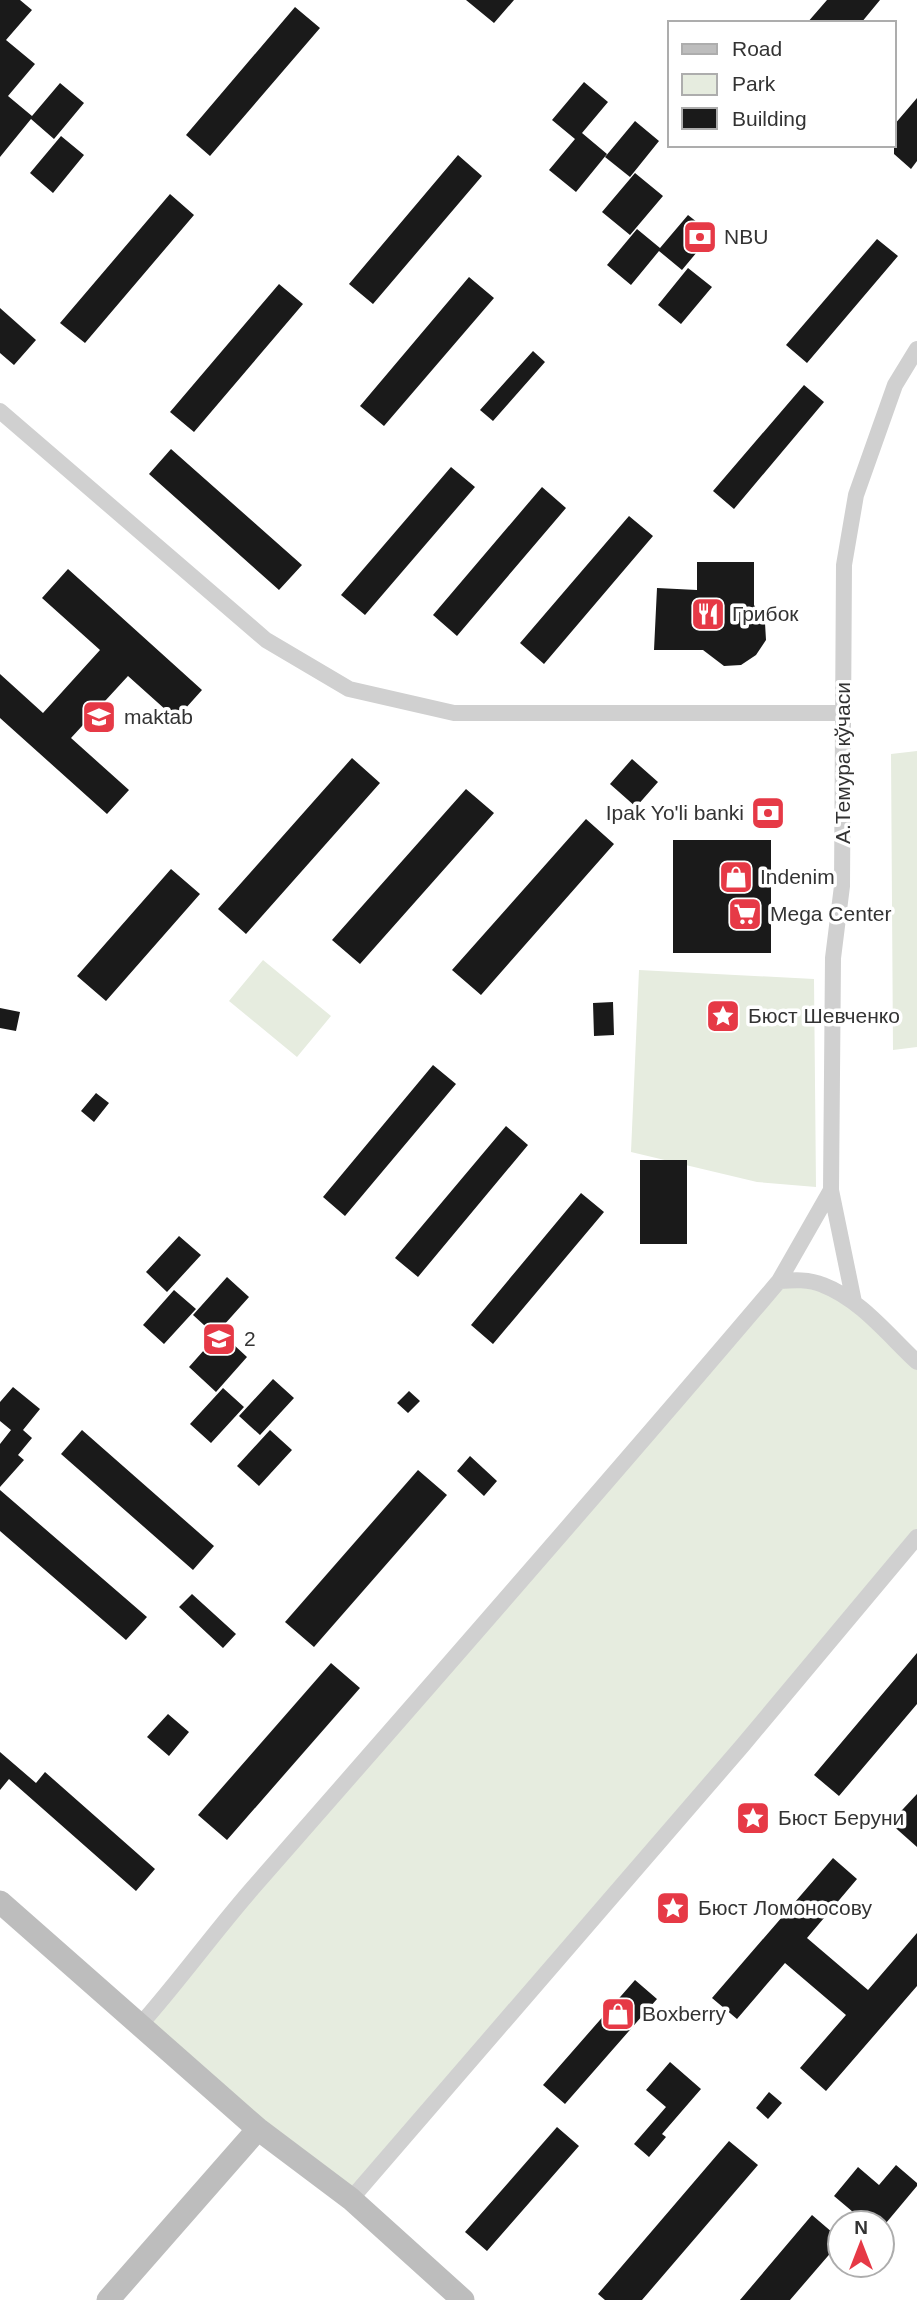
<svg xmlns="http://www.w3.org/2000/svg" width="917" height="2300" viewBox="0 0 917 2300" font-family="Helvetica,sans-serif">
<rect width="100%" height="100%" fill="#fff"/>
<path fill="#e6ecdf" d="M 917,751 L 917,1047 L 893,1050 L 891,754 Z
M 263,960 L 331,1016 L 297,1057 L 229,1001 Z
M 639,970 L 814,979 L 816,1187 L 757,1182 L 631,1152 Z
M 779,1281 L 824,1285 L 917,1362 L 917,1537 L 351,2199 L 140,2025 Z"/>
<path fill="#1a1a1a" d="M 0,0 L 20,0 L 32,10 L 6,40 L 35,64 L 8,96 L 32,116 L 60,83 L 84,103 L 54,139 L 31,119 L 0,157 Z
M 466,0 L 514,0 L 494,23 Z
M 827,0 L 880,0 L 861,23 L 807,23 Z
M 295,7 L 320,28 L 210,156 L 186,135 Z
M 584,82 L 608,102 L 582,133 L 607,154 L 576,192 L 549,170 L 575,139 L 552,120 Z
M 917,98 L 917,161 L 911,169 L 894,154 L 894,125 Z
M 635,121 L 659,141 L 630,177 L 605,157 Z
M 61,136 L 84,155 L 53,193 L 30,173 Z
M 458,155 L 482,176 L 373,304 L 349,284 Z
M 635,173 L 663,196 L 630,235 L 602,212 Z
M 170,194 L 194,215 L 85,343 L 60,323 Z
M 688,215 L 712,234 L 682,270 L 659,251 L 631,285 L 607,265 L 637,229 L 660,248 Z
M 877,239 L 898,256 L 807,363 L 786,345 Z
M 688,268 L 712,287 L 681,324 L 658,305 Z
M 469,277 L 494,298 L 384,426 L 360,406 Z
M 279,284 L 303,304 L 194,432 L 170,412 Z
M 0,308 L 36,340 L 14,365 L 0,353 Z
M 533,351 L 545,362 L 493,421 L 480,410 Z
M 804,385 L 824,402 L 734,509 L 713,491 Z
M 171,449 L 302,565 L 279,590 L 149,474 Z
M 451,467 L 475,487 L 365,615 L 341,595 Z
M 542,487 L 566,508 L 457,636 L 433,615 Z
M 629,516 L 653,536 L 544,664 L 520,643 Z
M 697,562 L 754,562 L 754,605 L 765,623 L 766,640 L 756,655 L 741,665 L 724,666 L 703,650 L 654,650 L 657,588 L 697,590 Z
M 68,569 L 202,690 L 176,719 L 128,676 L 71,738 L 129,790 L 107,814 L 0,718 L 0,674 L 43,713 L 100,650 L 42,598 Z
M 352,758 L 380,783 L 246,934 L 218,909 Z
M 632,759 L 658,782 L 636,807 L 610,784 Z
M 466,789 L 494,813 L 360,964 L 332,940 Z
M 586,819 L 614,844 L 481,995 L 452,970 Z
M 673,840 L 771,840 L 771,953 L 673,953 Z
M 171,869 L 200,894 L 106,1001 L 77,976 Z
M 613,1002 L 614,1035 L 594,1036 L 593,1003 Z
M 0,1008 L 20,1012 L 16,1031 L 0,1028 Z
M 433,1065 L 456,1084 L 345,1216 L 323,1197 Z
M 96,1093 L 109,1103 L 94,1122 L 81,1111 Z
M 506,1126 L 528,1145 L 418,1277 L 395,1258 Z
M 640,1160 L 687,1160 L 687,1244 L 640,1244 Z
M 581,1193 L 604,1212 L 493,1344 L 471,1325 Z
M 179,1236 L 201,1255 L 167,1292 L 146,1272 Z
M 227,1277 L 249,1297 L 215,1335 L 193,1315 Z
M 174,1290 L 196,1309 L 164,1344 L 143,1325 Z
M 220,1332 L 247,1357 L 216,1392 L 189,1367 Z
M 273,1379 L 294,1398 L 260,1435 L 239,1416 Z
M 13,1387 L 40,1409 L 23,1430 L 32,1438 L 18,1455 L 24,1460 L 0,1487 L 0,1444 L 11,1430 L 0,1421 L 0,1402 Z
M 223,1388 L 244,1407 L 211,1443 L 190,1424 Z
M 409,1391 L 420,1401 L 408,1413 L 397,1403 Z
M 82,1430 L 214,1546 L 193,1570 L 61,1454 Z
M 270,1430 L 292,1450 L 259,1486 L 237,1466 Z
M 470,1456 L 497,1481 L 484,1496 L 457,1471 Z
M 418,1470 L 447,1495 L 314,1647 L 285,1622 Z
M 0,1490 L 147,1617 L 126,1640 L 0,1531 Z
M 192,1594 L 236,1634 L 223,1648 L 179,1607 Z
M 917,1653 L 917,1704 L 839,1796 L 814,1775 Z
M 331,1663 L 360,1688 L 227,1840 L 198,1815 Z
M 168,1714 L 189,1732 L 169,1756 L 147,1737 Z
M 0,1752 L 36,1783 L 45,1772 L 155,1869 L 136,1891 L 9,1779 L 0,1790 Z
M 917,1794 L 917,1847 L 890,1823 Z
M 833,1858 L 857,1879 L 807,1938 L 868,1990 L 917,1933 L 917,1986 L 826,2091 L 800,2068 L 846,2015 L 785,1963 L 737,2019 L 712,1998 Z
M 635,1980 L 657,1999 L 565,2104 L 543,2085 Z
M 670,2062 L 701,2089 L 662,2134 L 666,2137 L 649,2157 L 634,2144 L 666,2107 L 646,2090 Z
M 769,2092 L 782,2103 L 768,2119 L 756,2108 Z
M 557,2127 L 579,2146 L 487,2251 L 465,2232 Z
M 729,2141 L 758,2165 L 642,2300 L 605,2300 L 598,2294 Z
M 896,2165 L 917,2183 L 917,2186 L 886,2223 L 866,2223 L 834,2196 L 858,2167 L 879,2185 Z
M 812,2215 L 840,2239 L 840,2242 L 790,2300 L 740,2300 Z"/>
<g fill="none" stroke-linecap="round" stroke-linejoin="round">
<path stroke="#d0d0d0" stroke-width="16" d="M 0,411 L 266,640 L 349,689 L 454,713 L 843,713
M 779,1281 L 831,1190
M 854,1302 L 831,1190 L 833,958 L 842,886 L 844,565 L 856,495 L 895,385 L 917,349
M 140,2025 C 181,1979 217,1928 258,1882 C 433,1682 608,1483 779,1281 C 794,1280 809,1279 823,1285 C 860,1299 889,1336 917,1362
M 351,2199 L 743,1745 L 917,1537"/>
<path stroke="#bdbdbd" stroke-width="23" d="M 0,1902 L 258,2129 L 351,2199 L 463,2300
M 108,2300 L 258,2129"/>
</g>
<defs>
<g id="bank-square" transform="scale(1.75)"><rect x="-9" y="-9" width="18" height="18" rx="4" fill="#e63946" stroke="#fff"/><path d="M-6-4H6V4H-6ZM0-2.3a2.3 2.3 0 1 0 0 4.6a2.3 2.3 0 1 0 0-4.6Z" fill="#fff"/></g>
<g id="restaurant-square" transform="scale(1.75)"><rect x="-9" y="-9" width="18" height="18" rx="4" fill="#e63946" stroke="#fff"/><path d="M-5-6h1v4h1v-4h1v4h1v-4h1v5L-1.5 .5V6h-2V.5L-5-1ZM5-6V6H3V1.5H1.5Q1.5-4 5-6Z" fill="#fff"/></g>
<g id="school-square" transform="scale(1.75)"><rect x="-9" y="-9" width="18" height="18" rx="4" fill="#e63946" stroke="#fff"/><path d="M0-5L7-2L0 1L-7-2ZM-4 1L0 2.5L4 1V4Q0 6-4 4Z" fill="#fff"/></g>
<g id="shop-square" transform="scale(1.75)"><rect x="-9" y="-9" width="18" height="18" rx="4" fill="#e63946" stroke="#fff"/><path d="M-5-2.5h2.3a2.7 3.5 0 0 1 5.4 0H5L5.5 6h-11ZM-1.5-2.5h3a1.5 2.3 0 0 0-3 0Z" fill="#fff"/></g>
<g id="supermarket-square" transform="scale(1.75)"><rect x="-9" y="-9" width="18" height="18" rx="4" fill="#e63946" stroke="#fff"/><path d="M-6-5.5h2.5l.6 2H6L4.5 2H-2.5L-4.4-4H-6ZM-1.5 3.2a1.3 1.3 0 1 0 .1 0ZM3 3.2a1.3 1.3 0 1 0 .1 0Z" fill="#fff"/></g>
<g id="sight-square" transform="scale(1.75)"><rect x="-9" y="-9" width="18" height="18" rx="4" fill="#e63946" stroke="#fff"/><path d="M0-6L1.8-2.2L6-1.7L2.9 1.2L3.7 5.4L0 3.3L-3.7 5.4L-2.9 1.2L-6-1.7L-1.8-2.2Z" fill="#fff"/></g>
</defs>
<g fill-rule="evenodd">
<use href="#bank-square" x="700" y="237"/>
<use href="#restaurant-square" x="708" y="614"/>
<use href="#school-square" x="99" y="717"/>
<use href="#bank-square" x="768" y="813"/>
<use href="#shop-square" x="736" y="877"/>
<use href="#supermarket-square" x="745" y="914"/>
<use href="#sight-square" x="723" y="1016"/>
<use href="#school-square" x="219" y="1339"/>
<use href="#sight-square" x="753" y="1818"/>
<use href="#sight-square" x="673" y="1908"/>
<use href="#shop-square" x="618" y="2014"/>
</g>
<g text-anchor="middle" stroke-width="7" stroke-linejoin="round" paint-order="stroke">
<g font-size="21" fill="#333" stroke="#fff" text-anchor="start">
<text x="724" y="244">NBU</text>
<text x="732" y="621">Грибок</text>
<text x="124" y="724">maktab</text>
<text x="744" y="820" text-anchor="end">Ipak Yo'li banki</text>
<text x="760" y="884">Indenim</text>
<text x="770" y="921">Mega Center</text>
<text x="748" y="1023">Бюст Шевченко</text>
<text x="244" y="1346">2</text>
<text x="778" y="1825">Бюст Беруни</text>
<text x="698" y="1915">Бюст Ломоносову</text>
<text x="642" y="2021">Boxberry</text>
</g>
<g font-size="21" fill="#333" stroke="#fff">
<text transform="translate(843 763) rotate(-90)" y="7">А.Темура кўчаси</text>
</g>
</g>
<rect x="668" y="21" width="228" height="126" fill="#ffffff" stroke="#adadad" stroke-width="2"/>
<rect x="682" y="44" width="35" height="10" fill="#bdbdbd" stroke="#adadad" stroke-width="2"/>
<text x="732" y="56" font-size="21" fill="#333333">Road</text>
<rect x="682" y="74" width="35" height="21" fill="#e6ecdf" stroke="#adadad" stroke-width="2"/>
<text x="732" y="91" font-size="21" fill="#333333">Park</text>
<rect x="682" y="108" width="35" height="21" fill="#1a1a1a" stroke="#adadad" stroke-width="2"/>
<text x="732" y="126" font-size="21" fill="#333333">Building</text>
<g transform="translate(861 2244)"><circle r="33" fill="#ffffff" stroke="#adadad" stroke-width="2"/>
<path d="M0-5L12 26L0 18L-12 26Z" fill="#e63946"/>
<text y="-10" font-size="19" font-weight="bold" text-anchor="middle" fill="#333333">N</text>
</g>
</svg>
